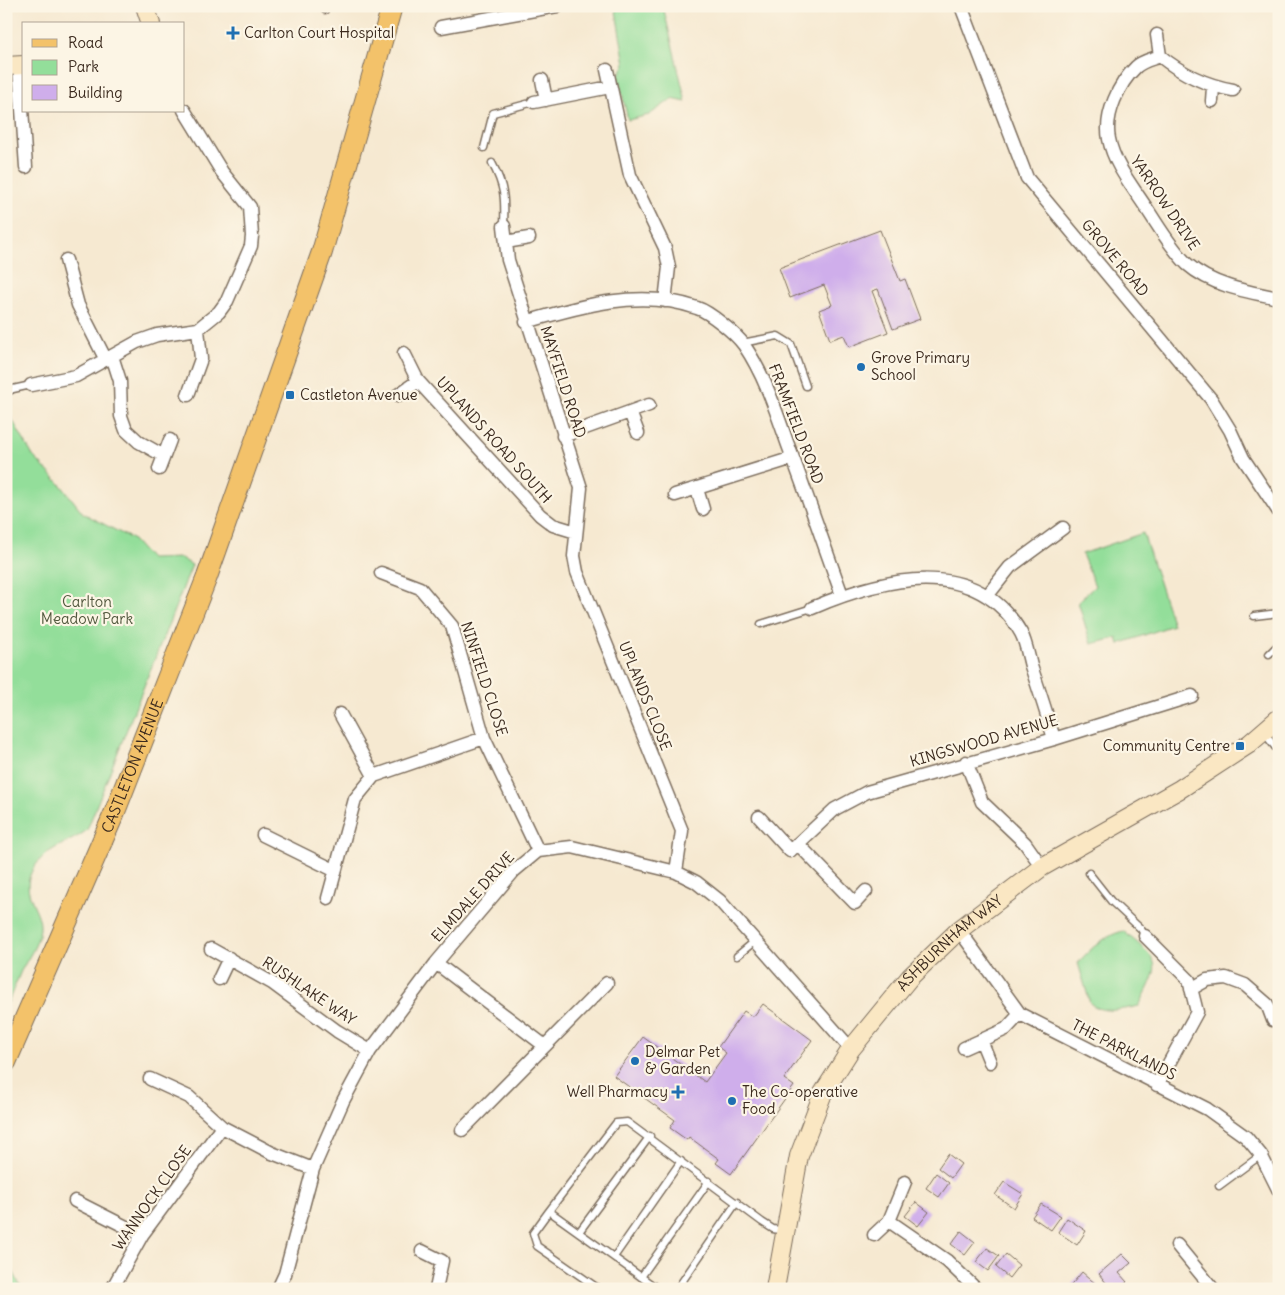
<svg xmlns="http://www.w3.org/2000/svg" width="1285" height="1295" viewBox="0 0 1285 1295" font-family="Delius,sans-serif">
<rect width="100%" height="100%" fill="#fcf5e5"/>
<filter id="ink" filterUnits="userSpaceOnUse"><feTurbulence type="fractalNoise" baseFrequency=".02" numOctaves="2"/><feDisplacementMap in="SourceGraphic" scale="10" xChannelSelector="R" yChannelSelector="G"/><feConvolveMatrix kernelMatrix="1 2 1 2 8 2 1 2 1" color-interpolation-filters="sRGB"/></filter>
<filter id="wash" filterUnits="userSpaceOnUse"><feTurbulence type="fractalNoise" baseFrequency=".0096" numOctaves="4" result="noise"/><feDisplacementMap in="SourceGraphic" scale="20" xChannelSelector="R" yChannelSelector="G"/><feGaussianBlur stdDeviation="1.12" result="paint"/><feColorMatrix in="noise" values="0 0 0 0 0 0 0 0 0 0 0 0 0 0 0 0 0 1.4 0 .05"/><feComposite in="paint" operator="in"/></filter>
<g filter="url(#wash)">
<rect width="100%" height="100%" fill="#f6e9d1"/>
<path fill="#93de9a" stroke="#67845c" d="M 615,6 L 663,6 L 686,102 L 672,99 L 649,115 L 628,120 L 618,76 L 625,64 Z
M 6,409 L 33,456 L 61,485 L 83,513 L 132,539 L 150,559 L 181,558 L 192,565 L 87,830 C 71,843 51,846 39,861 C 13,891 42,905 40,929 C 38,945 28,958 21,971 C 16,983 11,995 6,1007 Z
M 1143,533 L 1173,625 L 1119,644 L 1117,638 L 1091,644 L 1078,602 L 1095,586 L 1082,554 Z
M 1123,931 C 1162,963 1162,961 1139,1006 C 1124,1009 1102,1015 1090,1003 L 1078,963 C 1091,948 1104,936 1123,931 Z
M 6,1258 L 22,1289 L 6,1289 Z"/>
<g id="blocks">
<path fill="#cfaeeb" d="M 880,230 L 900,281 L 905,279 L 920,319 L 893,329 L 878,289 L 872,291 L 888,332 L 849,347 L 844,335 L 830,340 L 819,310 L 832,305 L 824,285 L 790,298 L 779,268 Z
M 763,1004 L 812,1040 L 784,1079 L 794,1086 L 731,1174 L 716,1163 L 719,1159 L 689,1137 L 687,1140 L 670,1128 L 675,1120 L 614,1076 L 643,1037 L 705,1082 L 726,1053 L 718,1047 L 744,1011 L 753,1017 Z
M 948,1154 L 961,1164 L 951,1178 L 938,1168 Z
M 936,1173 L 949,1183 L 939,1197 L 926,1188 Z
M 1004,1182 L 1023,1194 L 1014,1208 L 995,1195 Z
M 916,1202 L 929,1212 L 918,1226 L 905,1216 Z
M 1041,1204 L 1061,1216 L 1051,1230 L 1032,1217 Z
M 1067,1218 L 1086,1231 L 1077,1245 L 1058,1232 Z
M 961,1231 L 975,1242 L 965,1255 L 951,1244 Z
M 987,1248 L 999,1256 L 988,1271 L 976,1262 Z
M 1006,1254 L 1019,1265 L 1009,1278 L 996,1267 Z
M 1122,1254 L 1131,1263 L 1119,1273 L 1127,1282 L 1119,1289 L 1111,1289 L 1099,1274 Z
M 1082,1272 L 1097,1285 L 1094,1289 L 1068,1289 Z"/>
</g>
</g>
<g filter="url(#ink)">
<use href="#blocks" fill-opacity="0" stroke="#7c6d5d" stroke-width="1"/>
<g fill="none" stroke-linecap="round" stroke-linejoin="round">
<g stroke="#7c6d5d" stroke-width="9">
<path id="lane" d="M 325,10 L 325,6
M 484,148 L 493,113 L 534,102
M 492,163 C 505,187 505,199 504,226
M 742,343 L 778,336 L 791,344 L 806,386
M 6,393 L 13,389 L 31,385
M 1254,616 L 1279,613
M 761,624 L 812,608
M 1269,654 L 1279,644
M 1264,733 L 1279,752
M 1089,873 L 1111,901 L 1141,929 L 1145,936
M 737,956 L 755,941
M 1219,1186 L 1261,1155
M 549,1211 L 533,1233 L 537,1246 L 599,1289
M 579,1232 L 650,1136
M 614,1257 L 681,1161
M 641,1277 L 709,1181
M 658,1289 L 549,1211 L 616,1123 L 627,1122 L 762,1222 L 773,1229 L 785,1231
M 677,1289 L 737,1202"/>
</g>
<g stroke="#7c6d5d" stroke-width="15">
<path id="street" d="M 961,6 L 1027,178 L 1211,399 L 1230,430 L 1243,458 L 1279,512
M 441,27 L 557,6
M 1157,35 L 1160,56
M 19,65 L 26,167
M 607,70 L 630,175 L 665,248 L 669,267 L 665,301
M 542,80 L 546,100
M 1233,90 C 1205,85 1182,74 1160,56 C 1153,59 1142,61 1136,67 C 1119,83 1104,115 1109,139 C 1114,165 1133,187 1147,209 C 1159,227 1171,248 1187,264 C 1212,286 1248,292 1279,298
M 1212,101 L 1213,87
M 534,102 L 610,87
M 504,226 L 508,260 L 581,488 L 574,556 L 577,572 L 682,831 L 676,872
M 506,242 L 529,238
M 66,260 L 78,305 L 106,360
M 526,322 C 580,306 641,288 697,308 C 710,312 736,334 744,345 C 765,376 776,411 788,445 C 807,495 824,545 842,595
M 404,353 L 418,381 L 540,515 L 553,525 L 576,532
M 112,356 L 120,381 L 121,416 L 126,430 L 139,442 L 164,456
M 31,385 L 76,376 L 137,342 L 157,335 L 198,329 L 219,312 L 227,301 L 251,246 L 252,236 L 250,207 L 222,172 L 184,110
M 188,395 L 201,359 L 198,329
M 398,395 L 418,381
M 630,412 L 638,433
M 563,436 L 649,405
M 159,469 L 170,440
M 697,489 L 703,509
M 675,495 L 793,458
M 381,573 L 420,588 L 452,626 L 484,738 L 538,851
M 987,596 L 1010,567 L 1063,528
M 812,608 C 880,579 975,553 1021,633 C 1026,642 1028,655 1031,666 C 1039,690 1047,714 1054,739
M 340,714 L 374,776
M 966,762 L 982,802 L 1025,843 L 1042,867
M 759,817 L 790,851 L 835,809 L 867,792 L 1054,739 L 1192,696
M 263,835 L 334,870
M 798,844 L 855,903 L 866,891
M 328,898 L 355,799 L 374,776 L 484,738
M 959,930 L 1020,1014 L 1207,1109 L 1246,1137 L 1261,1155 L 1279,1191
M 1145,936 L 1189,980 L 1197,1012 L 1157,1085
M 211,949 L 272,983 L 337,1031 L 370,1051
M 436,963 L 545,1046
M 219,979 L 229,958
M 1191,989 L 1207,980 L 1226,978 L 1245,985 L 1267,1004 L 1273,1020 L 1279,1021
M 981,1040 L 990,1062
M 964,1048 L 1006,1029 L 1020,1014
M 150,1079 L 189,1097 L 222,1127 L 272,1153 L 313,1169
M 462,1130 L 607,983
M 905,1182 L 889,1221 L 947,1261 L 976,1289
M 75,1201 L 142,1235
M 874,1235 L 889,1221
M 1177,1245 L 1213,1289
M 422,1251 L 442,1261 L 436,1289
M 112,1289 L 142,1235 L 222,1127
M 278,1289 L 285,1274 L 313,1169 L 343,1101 L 370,1051 L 436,963 L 514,871 L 538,851 L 572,847 L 676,872 L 696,882 L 720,901 L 851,1049"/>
</g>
<g stroke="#7c6d5d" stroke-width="20">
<g id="secondary">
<path d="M 145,6 L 151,24"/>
<path d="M 6,66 L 24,65"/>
<path id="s1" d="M 775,1289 L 799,1156 L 823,1093 L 851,1049 L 910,977 L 959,930 L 1042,867 L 1180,789 L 1249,744 L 1279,718"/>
</g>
</g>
<g stroke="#7c6d5d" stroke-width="22">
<g id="primary">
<path id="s2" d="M 6,1062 L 114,814 L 207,577 L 322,252 L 392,6"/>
</g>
</g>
<use href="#lane" stroke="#fff" stroke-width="6"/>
<use href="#street" stroke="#fff" stroke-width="12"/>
<use href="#secondary" stroke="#fae7c3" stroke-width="18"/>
<use href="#primary" stroke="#f3c26a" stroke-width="20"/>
</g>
</g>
<g fill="#1f6fb2" stroke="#fcf5e5" stroke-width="2">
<path d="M230.5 25.5h5v5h5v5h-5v5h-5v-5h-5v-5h5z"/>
<circle cx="861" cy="367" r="5"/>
<rect x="285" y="390" width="10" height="10" rx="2.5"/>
<rect x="1235" y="741" width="10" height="10" rx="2.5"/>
<circle cx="635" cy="1061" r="5"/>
<path d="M675.5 1084.5h5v5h5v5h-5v5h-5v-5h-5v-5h5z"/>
<circle cx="732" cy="1101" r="5"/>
</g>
<g text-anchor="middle" stroke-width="4.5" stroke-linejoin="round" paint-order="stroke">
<g font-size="15" fill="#3b2a1e" stroke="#fcf5e5" text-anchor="start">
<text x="244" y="38">Carlton Court Hospital</text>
<text x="871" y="363">Grove Primary<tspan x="871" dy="17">School</tspan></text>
<text x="300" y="400">Castleton Avenue</text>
<text x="1230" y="751" text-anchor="end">Community Centre</text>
<text x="645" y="1057">Delmar Pet<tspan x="645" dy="17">&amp; Garden</tspan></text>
<text x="668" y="1097" text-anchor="end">Well Pharmacy</text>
<text x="742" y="1097">The Co-operative<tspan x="742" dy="17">Food</tspan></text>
</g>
<g font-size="15" fill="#3b2a1e" stroke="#fcf5e5">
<text transform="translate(1165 203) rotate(56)" y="5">YARROW DRIVE</text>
<text transform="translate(1115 258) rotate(50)" y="5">GROVE ROAD</text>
<text transform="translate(563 382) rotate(72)" y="5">MAYFIELD ROAD</text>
<text transform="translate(796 424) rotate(69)" y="5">FRAMFIELD ROAD</text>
<text transform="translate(494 440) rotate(48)" y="5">UPLANDS ROAD SOUTH</text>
<text transform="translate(484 679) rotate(72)" y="5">NINFIELD CLOSE</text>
<text transform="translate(645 696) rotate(68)" y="5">UPLANDS CLOSE</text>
<text transform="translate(984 741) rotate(-16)" y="5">KINGSWOOD AVENUE</text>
<text dy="5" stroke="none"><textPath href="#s2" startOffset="322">CASTLETON AVENUE</textPath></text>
<text transform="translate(473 897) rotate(-48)" y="5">ELMDALE DRIVE</text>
<text dy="5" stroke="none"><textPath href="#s1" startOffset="400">ASHBURNHAM WAY</textPath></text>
<text transform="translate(309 991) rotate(34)" y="5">RUSHLAKE WAY</text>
<text transform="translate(1124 1050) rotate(27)" y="5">THE PARKLANDS</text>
<text transform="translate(152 1198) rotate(-55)" y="5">WANNOCK CLOSE</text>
</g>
<g font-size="15" fill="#51573d" stroke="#fcf5e5">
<text x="87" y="607">Carlton<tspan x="87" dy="17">Meadow Park</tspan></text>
</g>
</g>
<rect width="1285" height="1295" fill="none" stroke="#fcf5e5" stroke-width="25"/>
<rect x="22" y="22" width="162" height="90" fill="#fcf5e5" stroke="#afa495"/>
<rect x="32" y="39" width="25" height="8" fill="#f3c26a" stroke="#afa495"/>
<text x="68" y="48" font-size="15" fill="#3b2a1e">Road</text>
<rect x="32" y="60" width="25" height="15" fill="#93de9a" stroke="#afa495"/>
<text x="68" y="72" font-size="15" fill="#3b2a1e">Park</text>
<rect x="32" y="85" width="25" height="15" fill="#cfaeeb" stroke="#afa495"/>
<text x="68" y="98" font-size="15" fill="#3b2a1e">Building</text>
</svg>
